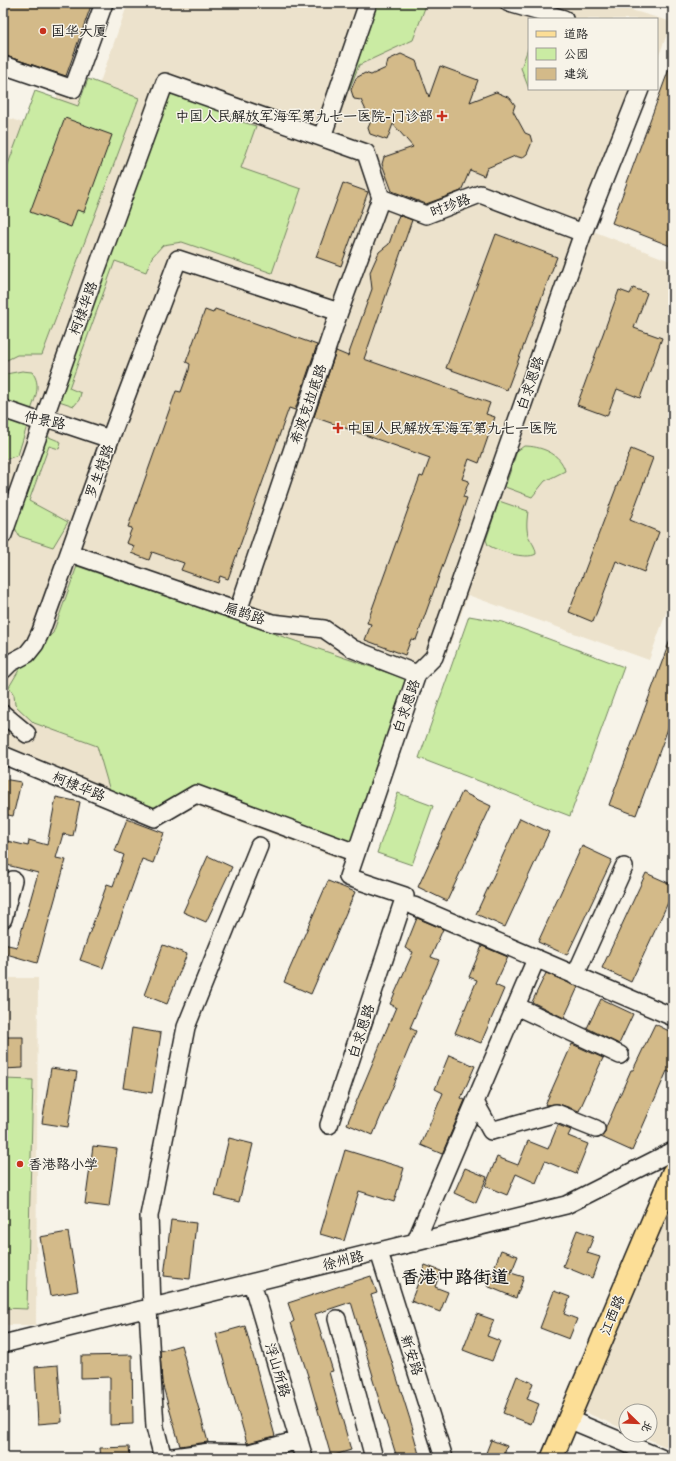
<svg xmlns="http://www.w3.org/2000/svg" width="676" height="1461" viewBox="0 0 676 1461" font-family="Itim,'LXGW WenKai TC',sans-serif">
<rect width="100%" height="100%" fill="#f7f3e8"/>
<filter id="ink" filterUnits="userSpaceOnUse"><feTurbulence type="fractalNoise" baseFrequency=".025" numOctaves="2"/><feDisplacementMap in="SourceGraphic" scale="8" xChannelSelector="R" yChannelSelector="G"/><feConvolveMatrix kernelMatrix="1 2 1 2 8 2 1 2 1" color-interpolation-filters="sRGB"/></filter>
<g filter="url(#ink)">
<path fill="#ece2cc" d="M 128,3 L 607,3 L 672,22 L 657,60 L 657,19 L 529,19 L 529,89 L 646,89 L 590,230 L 673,262 L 673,594 L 649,660 L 468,595 L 446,655 L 421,684 L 361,867 L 197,806 L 157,827 L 3,763 L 3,128 L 7,117 L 43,131 L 59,91 L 93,102 Z
M 3,978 L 38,978 L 36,1325 L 3,1325 Z
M 673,1201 L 673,1450 L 639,1435 L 650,1435 L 650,1411 L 626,1411 L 626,1430 L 582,1411 Z"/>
<path fill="#caeba3" stroke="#738460" d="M 371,3 L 426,3 L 426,5 L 413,40 L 359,65 L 349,90 L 342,87 Z
M 529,46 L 529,89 L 521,68 Z
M 88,79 L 139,98 L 42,355 L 17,355 L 3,362 L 3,178 L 35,91 L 78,106 Z
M 167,89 L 240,115 L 239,121 L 256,126 L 241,168 L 301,189 L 272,273 L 182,242 L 163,245 L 152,257 L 146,272 L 115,261 L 69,388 L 81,393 L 79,400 L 74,406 L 56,400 Z
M 22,371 L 32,372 C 42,385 35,398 30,413 L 3,404 L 3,376 L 6,374 Z
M 3,418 L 27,426 L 18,455 L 7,459 L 3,458 Z
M 44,435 L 61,442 L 59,449 L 49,446 L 29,501 L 68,522 L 53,547 L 19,536 L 12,522 Z
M 524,446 C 540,446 561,453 565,471 L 545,481 L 532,497 L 505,487 L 517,451 Z
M 499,501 L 528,511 C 527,519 526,527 528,535 C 530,541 536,546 536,554 C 526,560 497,551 488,545 L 486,540 Z
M 77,566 L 406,679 L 352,845 L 195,785 L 153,810 L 110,791 L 97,746 L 34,723 L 15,705 L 14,695 L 9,687 L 25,660 L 53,633 Z
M 469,616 L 503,622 L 624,667 L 570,816 L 419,758 Z
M 398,793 L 433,806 L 412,865 L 377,853 Z
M 3,1079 L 33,1080 L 27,1309 L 3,1308 Z"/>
<path fill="#d3ba89" stroke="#1c1c1c" d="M 3,3 L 92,3 L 66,76 L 3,55 Z
M 401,54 L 416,61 L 429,97 L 440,66 L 478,80 L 470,102 L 496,92 L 510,98 L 515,105 L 513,111 L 525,133 L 530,135 L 532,142 L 527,154 L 522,158 L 515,156 L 487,168 L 484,176 L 470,170 L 461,191 L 426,204 L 392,191 L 382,164 L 384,157 L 413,147 L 393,124 L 387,140 L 370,134 L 368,128 L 371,121 L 361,100 L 354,99 L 351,90 L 356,78 L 365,73 L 371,75 L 386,68 L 388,60 Z
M 672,61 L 673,61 L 673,247 L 612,223 Z
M 65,118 L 112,135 L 84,212 L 77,210 L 71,227 L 30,212 Z
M 343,183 L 368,192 L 341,266 L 316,257 Z
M 399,215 L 412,220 L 364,359 L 490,403 L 486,414 L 495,417 L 479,463 L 469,459 L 462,479 L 469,481 L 463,497 L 467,498 L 416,640 L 411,639 L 405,655 L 365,640 L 371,624 L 367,623 L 420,476 L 423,477 L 430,458 L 314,417 L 336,351 L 348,356 L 372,289 L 370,272 L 379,252 L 389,244 Z
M 496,234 L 557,257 L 507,390 L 446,368 Z
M 633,288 L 647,293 L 634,328 L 662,338 L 640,398 L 617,389 L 607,416 L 577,405 L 619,290 L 630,294 Z
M 215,309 L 317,345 L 295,410 L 289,408 L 228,579 L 220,576 L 218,583 L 181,570 L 184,563 L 152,552 L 149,560 L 131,553 L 134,546 L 126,543 L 132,528 L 128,527 L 176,391 L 181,392 L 189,370 L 190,364 L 186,362 L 205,310 L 213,313 Z
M 631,449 L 653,458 L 630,520 L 659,532 L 644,572 L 616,561 L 593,622 L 569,612 Z
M 672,635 L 673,635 L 673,715 L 636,815 L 609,805 Z
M 3,779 L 21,782 L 13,816 L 3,814 Z
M 462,792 L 491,806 L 447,901 L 418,887 Z
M 56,797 L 80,802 L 73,836 L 63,834 L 56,858 L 66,860 L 37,963 L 3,953 L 3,944 L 17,947 L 38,873 L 3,864 L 3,840 L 28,846 L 29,840 L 47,845 Z
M 520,818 L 549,832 L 505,927 L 476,914 Z
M 127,819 L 164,833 L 153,863 L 142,859 L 103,968 L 80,960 L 107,884 L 113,886 L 124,855 L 115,851 Z
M 582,846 L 612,860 L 567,955 L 538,942 Z
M 208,856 L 232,867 L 206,922 L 183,912 Z
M 646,873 L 673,885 L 673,892 L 631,982 L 602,968 Z
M 328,881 L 355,892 L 311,994 L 284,982 Z
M 417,918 L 443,929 L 431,957 L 439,960 L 410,1028 L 416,1031 L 373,1135 L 347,1124 L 396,1007 L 390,1004 L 413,952 L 405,948 Z
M 163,945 L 187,954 L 167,1004 L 144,995 Z
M 482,946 L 508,957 L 495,985 L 504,989 L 481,1043 L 455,1033 L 477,980 L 469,977 Z
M 546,973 L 578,987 L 564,1018 L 532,1002 Z
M 601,999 L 633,1014 L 619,1044 L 587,1028 Z
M 655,1024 L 673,1033 L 673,1074 L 667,1071 L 632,1151 L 601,1137 L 605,1133 L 606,1127 L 631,1070 L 633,1070 Z
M 132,1028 L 161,1033 L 152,1093 L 123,1088 Z
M 3,1037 L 23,1037 L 23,1068 L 3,1069 Z
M 572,1044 L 603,1058 L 579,1111 L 559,1104 L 545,1105 Z
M 449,1055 L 475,1066 L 461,1098 L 465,1100 L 442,1154 L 421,1145 L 443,1093 L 435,1089 Z
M 51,1068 L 77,1072 L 68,1127 L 42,1123 Z
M 558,1125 L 571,1130 L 568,1136 L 588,1144 L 576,1174 L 545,1161 L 536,1183 L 516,1174 L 507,1195 L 485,1186 L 497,1157 L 518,1165 L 528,1141 L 548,1149 Z
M 229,1138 L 253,1144 L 239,1202 L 215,1196 Z
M 93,1146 L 117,1149 L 109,1207 L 85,1204 Z
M 345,1150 L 404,1168 L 394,1202 L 359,1191 L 344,1241 L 320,1234 Z
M 465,1168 L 487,1177 L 476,1203 L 454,1193 Z
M 171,1220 L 196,1223 L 190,1279 L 164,1276 Z
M 577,1230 L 594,1236 L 587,1253 L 600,1257 L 592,1278 L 563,1266 Z
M 68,1232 L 78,1291 L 50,1296 L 40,1237 Z
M 501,1250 L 518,1256 L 511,1273 L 524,1277 L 516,1298 L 487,1286 Z
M 425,1265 L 441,1271 L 435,1287 L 448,1292 L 440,1312 L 411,1301 Z
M 371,1276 L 377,1293 L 371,1295 L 413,1429 L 412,1429 L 420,1458 L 397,1458 L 372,1377 L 373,1376 L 351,1302 L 315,1314 L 333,1371 L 329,1372 L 351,1450 L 331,1456 L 309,1379 L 291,1323 L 294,1321 L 288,1303 Z
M 554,1291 L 570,1297 L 564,1314 L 577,1319 L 569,1339 L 540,1328 Z
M 477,1314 L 494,1320 L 487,1336 L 500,1341 L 492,1361 L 463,1350 Z
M 245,1326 L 275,1436 L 248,1443 L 247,1443 L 216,1334 Z
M 181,1345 L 208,1442 L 180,1446 L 162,1383 L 160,1351 Z
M 132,1355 L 133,1424 L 110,1425 L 110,1377 L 81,1378 L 81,1356 Z
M 58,1365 L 62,1422 L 38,1424 L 35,1367 Z
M 517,1376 L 533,1383 L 527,1399 L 539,1404 L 531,1424 L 503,1413 Z
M 491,1440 L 507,1446 L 503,1458 L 484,1458 Z
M 129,1447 L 130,1458 L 101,1458 L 100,1448 Z"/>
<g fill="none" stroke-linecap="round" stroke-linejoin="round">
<g stroke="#1c1c1c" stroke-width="20">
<path id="minor" d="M 509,3 L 564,19
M 3,65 L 73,89 L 104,3
M 322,137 L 368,3
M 3,409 L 35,420 L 53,420 L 110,439
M 3,535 L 90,288 L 165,82 L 366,153 L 381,198 L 426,215 L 480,194 L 583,233
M 70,553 L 272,623 L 324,629 L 353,649 L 417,674
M 238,611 L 339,312 L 381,198
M 3,670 L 10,663 L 27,654 L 35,644 L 41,631 L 110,439 L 178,259 L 339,312
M 3,714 L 27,734
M 3,755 L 155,818 L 196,794 L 356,853
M 414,906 L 673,1017
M 3,919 L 13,880
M 575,976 L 624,867
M 516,1006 L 620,1055
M 475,1102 L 491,1131 L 556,1113 L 596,1129
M 329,1125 L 405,896 L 348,877 L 417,674 L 434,657 L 583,233 L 640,89
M 415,1243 L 536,959
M 379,1252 L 444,1458
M 252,1283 L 304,1458
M 152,1308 L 149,1216 L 186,1027 L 259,846
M 148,1309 L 155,1427 L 163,1458
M 337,1319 L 374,1458
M 3,1344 L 566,1205 L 673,1151
M 568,1419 L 661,1458
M 166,1458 L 210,1452 L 249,1453 L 299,1440"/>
</g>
<g stroke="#1c1c1c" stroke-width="24">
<path id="major" d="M 552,1458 L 673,1172"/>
</g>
<use href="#minor" stroke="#f7f3e8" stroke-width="17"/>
<use href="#major" stroke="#fcde96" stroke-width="21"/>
</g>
</g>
<g fill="#c8321e" stroke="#f7f3e8" stroke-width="1.5">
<circle cx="43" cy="31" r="4"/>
<path d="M440 110h4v4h4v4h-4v4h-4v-4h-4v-4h4z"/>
<path d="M336 422h4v4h4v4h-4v4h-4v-4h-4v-4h4z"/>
<circle cx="20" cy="1164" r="4"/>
</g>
<g text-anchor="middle" stroke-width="3" stroke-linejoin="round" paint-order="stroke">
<g font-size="14" fill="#1c1c1c" stroke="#f7f3e8" text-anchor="start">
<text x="51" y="36">国华大厦</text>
<text x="433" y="121" text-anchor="end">中国人民解放军海军第九七一医院-门诊部</text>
<text x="347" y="433">中国人民解放军海军第九七一医院</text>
<text x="28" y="1169">香港路小学</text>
</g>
<g font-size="14" fill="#1c1c1c" stroke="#f7f3e8">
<text transform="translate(450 205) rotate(-20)" y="5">时珍路</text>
<text transform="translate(83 308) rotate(-70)" y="5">柯棣华路</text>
<text transform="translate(530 383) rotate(-71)" y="5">白求恩路</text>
<text transform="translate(308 404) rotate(-71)" y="5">希波克拉底路</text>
<text transform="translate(45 420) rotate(12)" y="5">仲景路</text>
<text transform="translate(99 471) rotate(-70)" y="5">罗生特路</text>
<text transform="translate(245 613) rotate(19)" y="5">扁鹊路</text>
<text transform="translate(406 706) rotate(-71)" y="5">白求恩路</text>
<text transform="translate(79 786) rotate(22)" y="5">柯棣华路</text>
<text transform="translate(361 1031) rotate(-72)" y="5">白求恩路</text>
<text transform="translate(343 1260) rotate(-14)" y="5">徐州路</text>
<text transform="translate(612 1315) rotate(-67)" y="5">江西路</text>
<text transform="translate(412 1355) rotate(72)" y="5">新安路</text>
<text transform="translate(278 1370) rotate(73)" y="5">浮山所路</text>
</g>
<g font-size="18" font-weight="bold" fill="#1c1c1c" stroke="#f7f3e8">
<text x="455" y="1283">香港中路街道</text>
</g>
</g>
<rect width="676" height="1461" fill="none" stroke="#f7f3e8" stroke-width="16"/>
<rect x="8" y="8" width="660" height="1445" fill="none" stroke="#1c1c1c" stroke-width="1.5" filter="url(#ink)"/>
<rect x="528" y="18" width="130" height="72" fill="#f7f3e8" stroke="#9f9d96"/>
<rect x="536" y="31" width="20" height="6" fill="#fcde96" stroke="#9f9d96"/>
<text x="564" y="38" font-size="12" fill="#1c1c1c">道路</text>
<rect x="536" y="48" width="20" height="12" fill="#caeba3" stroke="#9f9d96"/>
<text x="564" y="58" font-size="12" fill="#1c1c1c">公园</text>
<rect x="536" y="68" width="20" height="12" fill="#d3ba89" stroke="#9f9d96"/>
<text x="564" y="78" font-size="12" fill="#1c1c1c">建筑</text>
<g transform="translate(638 1423) rotate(113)"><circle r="19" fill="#f7f3e8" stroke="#9f9d96"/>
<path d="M0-3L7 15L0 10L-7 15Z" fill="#c8321e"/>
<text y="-6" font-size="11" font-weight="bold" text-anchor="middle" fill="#1c1c1c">北</text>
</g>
</svg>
